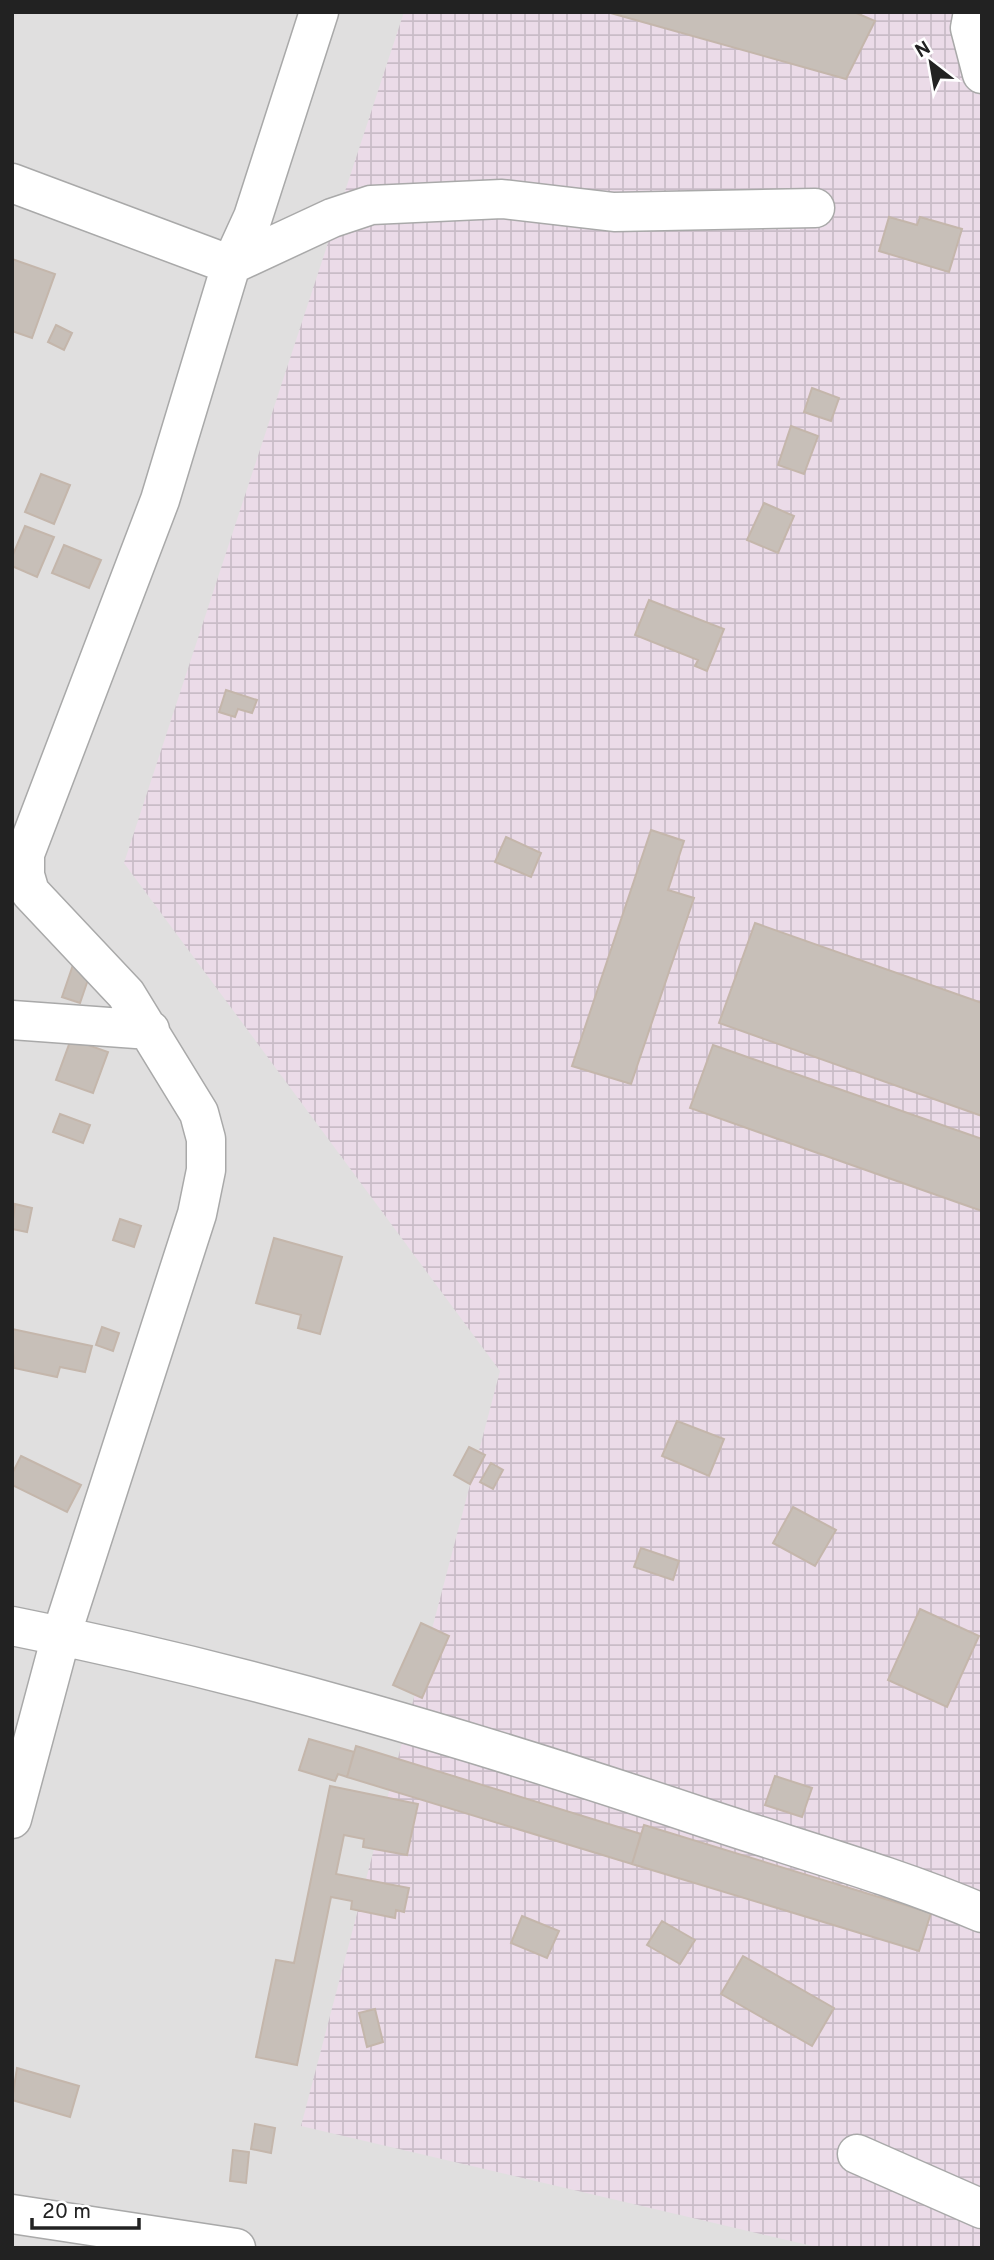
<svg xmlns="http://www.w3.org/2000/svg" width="994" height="2260" viewBox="0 0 994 2260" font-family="Overpass,sans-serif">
<defs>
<pattern id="industrial-grid" width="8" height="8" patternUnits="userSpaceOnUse" patternTransform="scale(1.75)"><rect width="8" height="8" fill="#ebdbe8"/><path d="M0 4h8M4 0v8" fill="none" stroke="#c9bcc7"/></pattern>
</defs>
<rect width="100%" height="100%" fill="#f2efe9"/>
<path fill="#e0dfdf" d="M 12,12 L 982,12 L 982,2248 L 12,2248 Z"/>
<path fill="url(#industrial-grid)" d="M 404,12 L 982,12 L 982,2248 L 821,2248 L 301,2126 L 500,1371 L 124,863 Z"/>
<path fill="#c7bfb8" stroke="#c4b6ab" stroke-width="2" d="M 607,12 L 854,12 L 875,21 L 846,79 Z
M 889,217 L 917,225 L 920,217 L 962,229 L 949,272 L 879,251 Z
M 12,259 L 55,274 L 32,338 L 12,331 Z
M 56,325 L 72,333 L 64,350 L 48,342 Z
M 812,388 L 839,398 L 831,421 L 804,412 Z
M 791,426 L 818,436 L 804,474 L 778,465 Z
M 41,474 L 70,485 L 54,524 L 25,512 Z
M 764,503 L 794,516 L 778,553 L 747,540 Z
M 25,526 L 54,537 L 37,577 L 12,566 L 12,557 Z
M 64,545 L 101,560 L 89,588 L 52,573 Z
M 649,600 L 724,629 L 707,671 L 695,666 L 698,660 L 635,635 Z
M 226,690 L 257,700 L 252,713 L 238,709 L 235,717 L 219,712 Z
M 651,830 L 684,841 L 668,890 L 694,898 L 631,1084 L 572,1066 Z
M 506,837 L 541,853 L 531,877 L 495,862 Z
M 755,923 L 982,1003 L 982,1116 L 719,1023 Z
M 74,962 L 92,968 L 80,1003 L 62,997 Z
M 71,1039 L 108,1052 L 93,1093 L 56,1080 Z
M 713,1045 L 982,1139 L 982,1211 L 690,1108 Z
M 60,1114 L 90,1125 L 83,1143 L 53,1132 Z
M 15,1204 L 32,1208 L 27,1232 L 12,1229 Z
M 120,1219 L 141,1226 L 134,1247 L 113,1240 Z
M 274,1238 L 342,1257 L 320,1334 L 298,1328 L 301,1315 L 256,1303 Z
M 102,1327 L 119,1333 L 113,1351 L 96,1345 Z
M 12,1329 L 92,1346 L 85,1372 L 60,1367 L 57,1377 L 14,1368 Z
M 677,1421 L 724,1439 L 709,1476 L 662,1456 Z
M 469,1447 L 485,1455 L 470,1484 L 454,1475 Z
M 21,1456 L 81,1485 L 67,1512 L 12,1485 L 12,1474 Z
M 491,1463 L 503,1470 L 493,1489 L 480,1482 Z
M 793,1507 L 836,1530 L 815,1566 L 773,1543 Z
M 641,1548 L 679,1561 L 673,1580 L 634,1567 Z
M 920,1609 L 979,1636 L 947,1707 L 888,1680 Z
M 421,1623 L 449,1636 L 422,1698 L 393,1685 Z
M 309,1739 L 354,1752 L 347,1777 L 338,1774 L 335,1781 L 299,1770 Z
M 356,1746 L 641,1834 L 632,1864 L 347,1777 Z
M 775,1776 L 812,1788 L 802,1817 L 765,1805 Z
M 330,1786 L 418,1804 L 407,1855 L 363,1847 L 364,1839 L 344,1835 L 336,1874 L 409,1888 L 404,1912 L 396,1910 L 395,1918 L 351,1909 L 352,1901 L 331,1897 L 297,2065 L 256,2057 L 276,1960 L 294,1963 Z
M 644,1825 L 931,1913 L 919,1951 L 632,1864 Z
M 522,1916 L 559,1931 L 547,1958 L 511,1943 Z
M 662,1921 L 695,1940 L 680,1964 L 647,1945 Z
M 743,1956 L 834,2008 L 812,2046 L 721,1994 Z
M 375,2009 L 383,2042 L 367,2047 L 359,2013 Z
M 17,2068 L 79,2086 L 70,2117 L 12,2100 Z
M 255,2124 L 275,2128 L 271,2153 L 251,2149 Z
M 233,2150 L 249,2152 L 246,2183 L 230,2181 Z"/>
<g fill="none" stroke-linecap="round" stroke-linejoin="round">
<g stroke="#a9a9a9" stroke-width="41">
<path id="minor" d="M 973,12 L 970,28 L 982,74
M 12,183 L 231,265 L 332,218 L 371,205 L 502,199 L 614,212 L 815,208
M 12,1020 L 150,1030
M 12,1626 C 250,1673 482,1743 711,1820 C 801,1850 895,1876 982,1913
M 12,1819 L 61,1636 L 197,1214 L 206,1170 L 206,1139 L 199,1113 L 126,994 L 30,892 L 25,875 L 25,854 L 160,500 L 231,265 L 253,217 L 319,12
M 857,2154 L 982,2209
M 12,2214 L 236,2248"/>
</g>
<use href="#minor" stroke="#fff" stroke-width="38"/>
</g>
<rect width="994" height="2260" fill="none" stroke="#222222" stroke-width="28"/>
<g transform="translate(931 63) rotate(329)" stroke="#ffffff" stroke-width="5" paint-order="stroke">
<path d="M0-5L12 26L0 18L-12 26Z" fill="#222222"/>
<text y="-10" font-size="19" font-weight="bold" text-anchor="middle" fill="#222222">N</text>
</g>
<path d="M32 2218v10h107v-10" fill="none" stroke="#222222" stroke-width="3.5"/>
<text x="42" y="2218" font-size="21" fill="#222222" stroke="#ffffff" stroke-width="5" paint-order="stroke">20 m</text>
</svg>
